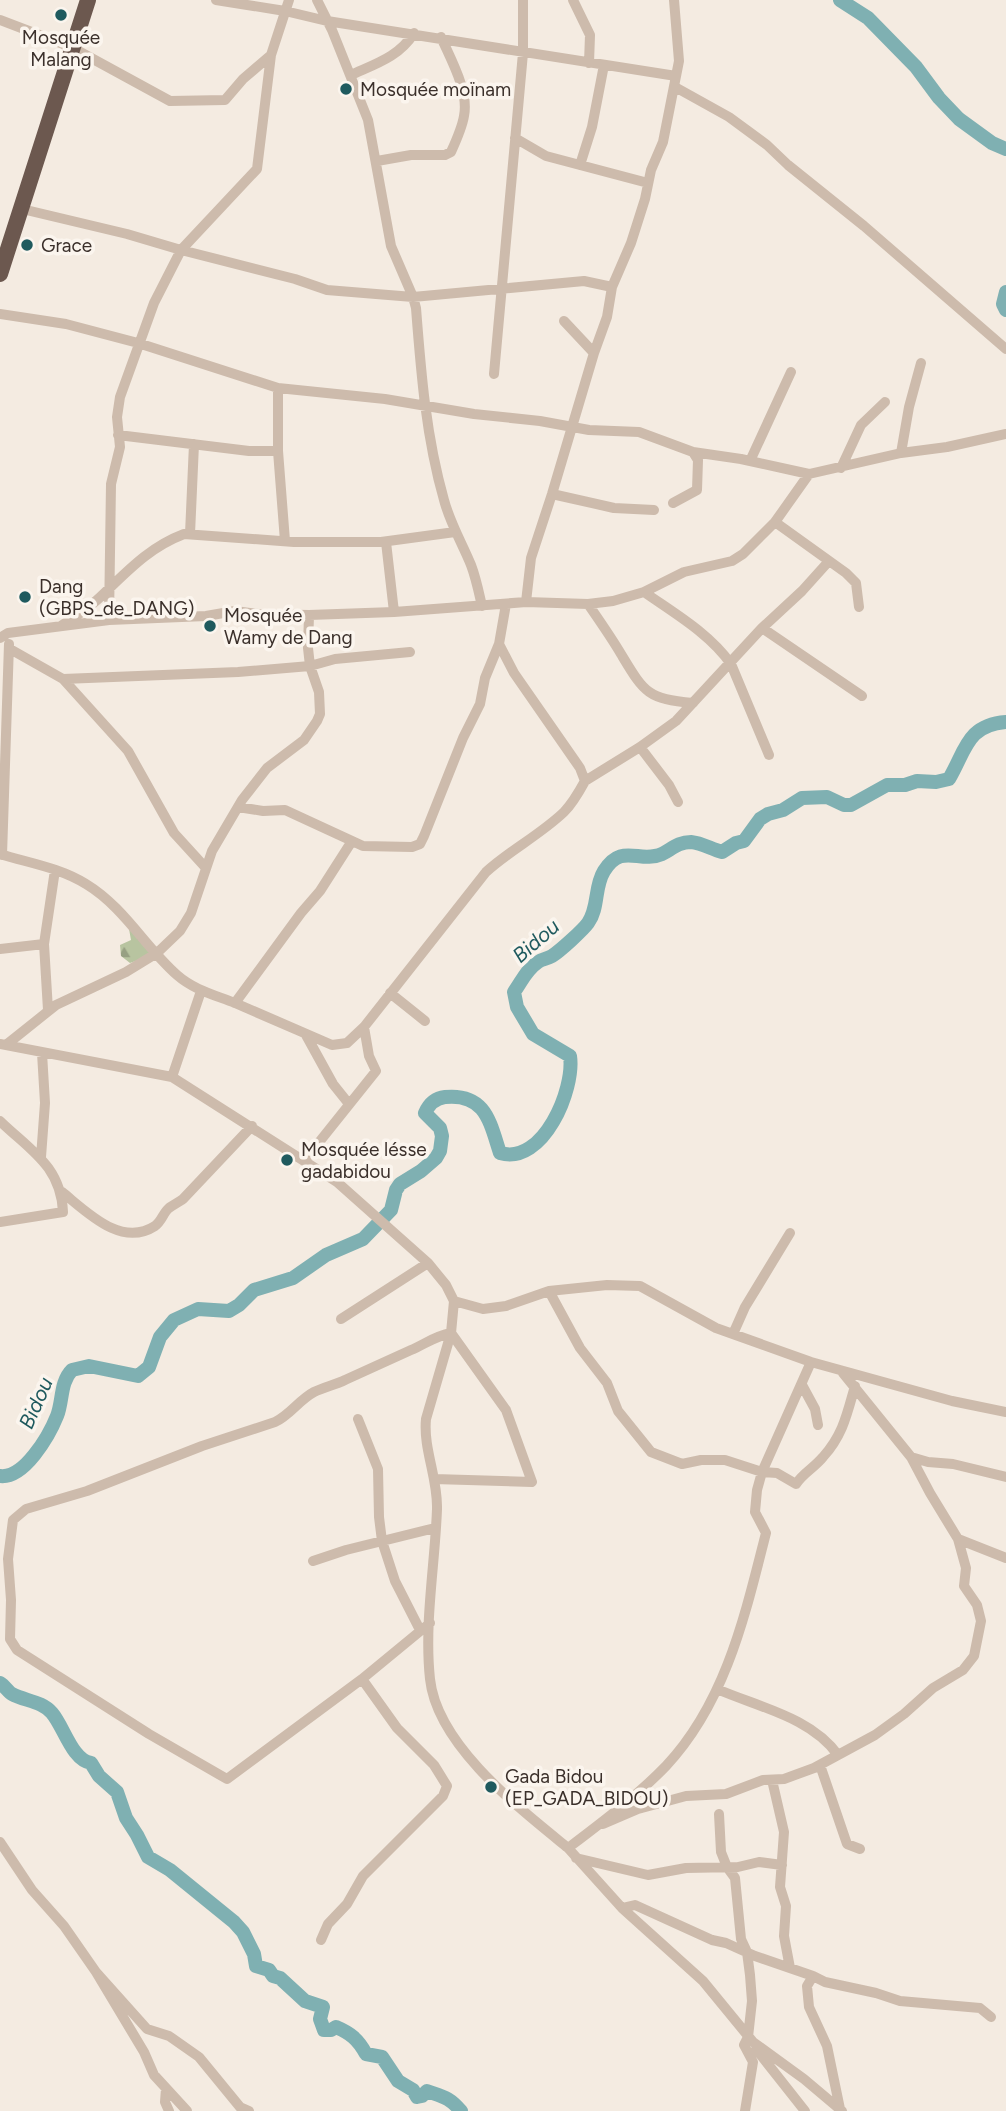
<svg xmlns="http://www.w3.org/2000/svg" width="1006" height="2111" viewBox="0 0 1006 2111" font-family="Figtree,sans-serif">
<defs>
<pattern id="forest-firs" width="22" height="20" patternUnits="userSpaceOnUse" patternTransform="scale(1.75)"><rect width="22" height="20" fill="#b8c4a0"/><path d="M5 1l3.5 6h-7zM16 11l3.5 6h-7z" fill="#97a083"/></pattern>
</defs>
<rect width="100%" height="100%" fill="#f4ebe1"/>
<path fill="url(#forest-firs)" d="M 129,929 L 152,952 L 147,957 L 130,963 L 121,956 L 120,945 L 131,940 Z"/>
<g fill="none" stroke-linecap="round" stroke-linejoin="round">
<path stroke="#7fb0b2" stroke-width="14" d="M 840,0 L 868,18 L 916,67 L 939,98 L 959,119 L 992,143 L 1006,149
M 1006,292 L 1003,304 L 1006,310
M 0,1476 C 24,1479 49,1436 57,1416 C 63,1401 60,1382 72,1370 L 89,1366 L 138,1376 L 149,1367 L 160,1337 L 174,1320 L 198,1309 L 229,1311 L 239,1305 L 254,1290 L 293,1278 L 326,1255 L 363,1239 L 391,1210 L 396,1190 L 400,1184 L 421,1171 L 436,1158 L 440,1151 L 442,1136 L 440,1128 L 425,1113 C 429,1104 436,1098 445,1097 C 486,1093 490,1123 500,1153 C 543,1166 575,1089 570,1056 L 533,1034 L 517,1007 L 514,992 C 522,981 526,970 538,962 C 542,959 547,959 552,956 C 560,951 583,930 588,923 C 599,908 594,887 604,871 C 622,842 639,864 662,854 C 672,849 678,842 691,842 C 702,843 711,849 722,852 L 736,843 L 744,841 L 760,819 L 768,814 L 783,810 L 802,798 L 827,797 L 844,805 L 851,805 L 887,785 L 905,785 L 917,781 L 936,782 L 949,779 C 966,750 967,725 1006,722
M 0,1683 C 5,1686 8,1692 12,1694 C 25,1701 42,1701 52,1713 C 64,1727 72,1760 91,1763 L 99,1776 L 117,1792 L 126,1818 L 137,1835 L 148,1857 L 170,1870 L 234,1922 L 243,1932 L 254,1954 L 256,1966 L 269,1970 L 273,1976 L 280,1978 L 305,2001 L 323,2007 L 320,2019 L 324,2030 L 331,2030 L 336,2027 C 350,2033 358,2039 366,2054 L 382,2057 L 398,2081 L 413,2090 L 417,2097 L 422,2096 L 427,2091 C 444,2097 449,2097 461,2111"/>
<path stroke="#cdbbac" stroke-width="10" d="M 216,0 L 285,11 L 327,21 L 676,76
M 317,0 L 332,30 L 368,120 L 391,246 L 413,297 L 416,308 C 421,373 426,437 444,500 C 450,523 462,543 471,565 C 476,578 479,593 482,606
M 573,0 L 590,35 L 589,63
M 0,20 L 71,47 L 170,101 L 225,100 L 243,79 L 271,55
M 351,75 C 375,64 399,57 414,33
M 675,87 L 729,117 L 767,145 L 788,165 L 864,226 L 1006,349
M 515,138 L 546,156 L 648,183
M 377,161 L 411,155 L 445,155 L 451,152 C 456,141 462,128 464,116 C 469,91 451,60 441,37
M 580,165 L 592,127 L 604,65
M 22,209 L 127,234 L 181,250 L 295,279 L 327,290 L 413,297 L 584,281 L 612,287
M 0,314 L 66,324 L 138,343 L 278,388 L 385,399 L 474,414 L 540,421 L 589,430 L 639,432 L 693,452 L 741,459 L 809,474 L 901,453 L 947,447 L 1006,434
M 564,321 L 594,353
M 494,374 L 523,53 L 523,0
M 278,388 L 278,451 L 285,541
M 118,435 L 249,451 L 278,451
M 901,453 L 909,407 L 921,363
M 750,461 L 791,372
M 841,468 L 861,425 L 885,402
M 552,494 L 614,508 L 654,510
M 673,503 L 697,490 L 698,460 L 693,452
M 775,522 L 846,573 L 856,583 L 859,607
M 190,534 L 194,444
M 386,542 L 394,612
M 644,592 C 674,613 709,633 731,664 L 769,755
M 526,602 L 531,558 L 552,494 L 594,353 L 607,317 L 612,287 L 631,243 L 645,199 L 651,170 L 663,142 L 679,61 L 674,0
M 588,604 C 599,620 611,637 621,654 C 644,692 647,699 693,703
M 109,620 L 111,484 L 120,447 L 117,417 L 120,397 L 154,303 L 181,250 L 257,169 L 271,55 L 289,0
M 61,626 C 73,618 86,610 97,600 C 125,574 147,548 184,534 L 294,542 L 381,542 L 455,532
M 762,628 L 802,591 L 829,561
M 0,638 L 8,633 L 109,620 L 206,616 L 235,611 L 258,614 L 309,615 L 394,612 L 526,602 L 588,604 L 613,601 L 644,592 L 684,572 L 732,561 L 743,554 L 775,522 L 809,474
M 10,649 L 63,679 L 128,751 L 174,833 L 205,867
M 63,679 L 238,672 L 310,666 L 335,659 L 410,652
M 640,747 L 669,785 L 678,802
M 585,781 L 640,747 L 676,721 L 762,628 L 862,696
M 238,807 L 263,811 L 285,810 L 363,846 L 412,847 L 420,844 L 424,836 L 463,738 L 480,704 L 485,678 L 499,644 L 506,604
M 0,854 C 29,863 61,868 86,884 C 124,907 145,947 177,975 C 194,990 215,995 235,1003 L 301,913 L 320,891 L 352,841
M 2,855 L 9,644
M 0,949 L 44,944
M 390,993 L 425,1021
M 235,1003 L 332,1045 L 347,1043 L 364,1027 L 486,872 C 510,850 540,835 564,812 C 573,803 579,792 585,781 L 580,768 L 514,673 L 499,644
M 48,1010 L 44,944 L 55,870
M 306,1035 L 333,1084 L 349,1104
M 0,1044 L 172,1077 L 337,1182 L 428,1263 L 446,1285 L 454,1301 L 483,1309 L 506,1306 L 549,1291 L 607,1285 L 640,1286 L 716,1328 L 811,1362 L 952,1401 L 1006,1412
M 6,1045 L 56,1005 L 126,972 L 157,953 L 180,931 L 191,913 L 212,851 L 242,800 L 267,768 L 304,740 L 317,721 L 320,714 L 319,692 L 310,666 L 308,648 L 309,615
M 172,1077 L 201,991
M 0,1121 C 30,1150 61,1166 63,1212 L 0,1222
M 41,1157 L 45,1103 L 42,1053
M 304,1161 L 376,1071 L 369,1056 L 364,1027
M 62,1192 C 87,1212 121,1248 155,1226 C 162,1221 163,1213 169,1208 C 173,1205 179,1202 183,1199 L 252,1126
M 549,1291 L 580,1348 L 607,1383 L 618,1411 L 651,1452 L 682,1464 L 701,1460 L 725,1460 L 762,1472 L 777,1473 L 796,1484 C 803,1473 814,1468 823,1457 C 843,1435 847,1414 855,1386
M 454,1301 L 451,1333 L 426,1419 C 423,1449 438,1478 437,1509 C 435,1565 424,1623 430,1679 C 437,1745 519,1808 568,1848 C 601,1823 637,1796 666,1766 C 726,1702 745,1615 766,1533 L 755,1512 L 757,1490 L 762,1472 L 811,1362
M 341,1319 L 428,1263
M 733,1334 L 745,1307 L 790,1233
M 802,1385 L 815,1409 L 818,1425
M 358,1419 L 378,1469 L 379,1517 L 382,1541 L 395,1581 L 420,1630
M 911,1457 L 928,1462 L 953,1464 L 1006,1477
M 958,1539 L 1006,1558
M 313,1561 L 346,1550 L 435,1528
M 430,1623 L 362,1679 L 227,1779 L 149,1734 L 17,1650 L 10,1639 L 11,1600 L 8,1559 L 13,1520 L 26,1509 L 87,1491 L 202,1446 L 275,1422 C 290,1415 299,1400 314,1392 C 324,1387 335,1385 345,1380 C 367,1370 389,1360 411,1350 C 425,1344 435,1336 451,1333 L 506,1410 L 532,1482 L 434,1479
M 717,1689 C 758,1707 811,1717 838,1755
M 820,1765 L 847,1844 L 860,1849
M 772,1780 L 784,1832 L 780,1887 L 786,1906 L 784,1936 L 790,1968
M 719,1814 L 721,1852 L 727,1867 L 735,1878 L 741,1939 L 747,1952 L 750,1975 L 752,2001 L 748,2037 L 744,2045 L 753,2062 L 745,2111
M 603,1824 L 638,1809 L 686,1796 L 726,1794 L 763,1780 L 784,1779 L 814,1768 L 875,1735 L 904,1714 L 933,1688 L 963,1670 L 974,1656 L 981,1621 L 977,1605 L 964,1586 L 966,1568 L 958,1539 L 930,1493 L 911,1457 L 843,1373
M 0,1842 L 32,1890 L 64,1926 L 96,1972
M 568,1848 L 622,1908 L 703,1981 L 753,2042 L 804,2079 L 842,2111
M 576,1858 L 648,1875 L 686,1868 L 738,1867 L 759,1862 L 782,1865
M 622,1908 L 635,1905 L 712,1940 L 726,1943 L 755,1956 L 813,1976 L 807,1986 L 809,2007 L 827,2046 L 840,2109
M 321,1940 L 328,1924 L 347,1904 L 363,1876 L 443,1796 L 447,1786 L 434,1765 L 397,1728 L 362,1679
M 813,1976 L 825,1982 L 876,1993 L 900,2001 L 980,2008 L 991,2017
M 756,2049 L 805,2111
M 166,2089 L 165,2102 L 169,2111
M 187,2111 L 154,2075 L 144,2052 L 96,1972 L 147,2029 L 169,2036 L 199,2057 L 240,2107 L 249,2111"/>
<path stroke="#6c584f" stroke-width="16" d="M 0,274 L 88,0"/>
</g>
<g fill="#1f5a5e" stroke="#fbf5ee" stroke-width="2.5">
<circle cx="61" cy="15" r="7"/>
<circle cx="346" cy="89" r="7"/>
<circle cx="27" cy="245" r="7"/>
<circle cx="25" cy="597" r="7"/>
<circle cx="210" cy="626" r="7"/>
<circle cx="287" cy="1160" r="7"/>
<circle cx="491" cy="1787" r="7"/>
</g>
<g text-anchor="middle" stroke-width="7" stroke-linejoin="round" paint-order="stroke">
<g font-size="19" fill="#3b302b" stroke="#fbf5ee" text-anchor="start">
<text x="61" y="44" text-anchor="middle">Mosquée<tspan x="61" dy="22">Malang</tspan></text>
<text x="360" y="96">Mosquée moïnam</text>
<text x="41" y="252">Grace</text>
<text x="39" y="593">Dang<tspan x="39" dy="22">(GBPS_de_DANG)</tspan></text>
<text x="224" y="622">Mosquée<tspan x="224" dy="22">Wamy de Dang</tspan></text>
<text x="301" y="1156">Mosquée lésse<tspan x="301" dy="22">gadabidou</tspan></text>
<text x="505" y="1783">Gada Bidou<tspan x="505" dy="22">(EP_GADA_BIDOU)</tspan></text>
</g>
<g font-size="21" font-style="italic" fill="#1f5a5e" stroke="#fbf5ee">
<text transform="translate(536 941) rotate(-41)" y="7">Bidou</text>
<text transform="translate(36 1403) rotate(-66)" y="7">Bidou</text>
</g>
</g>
</svg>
